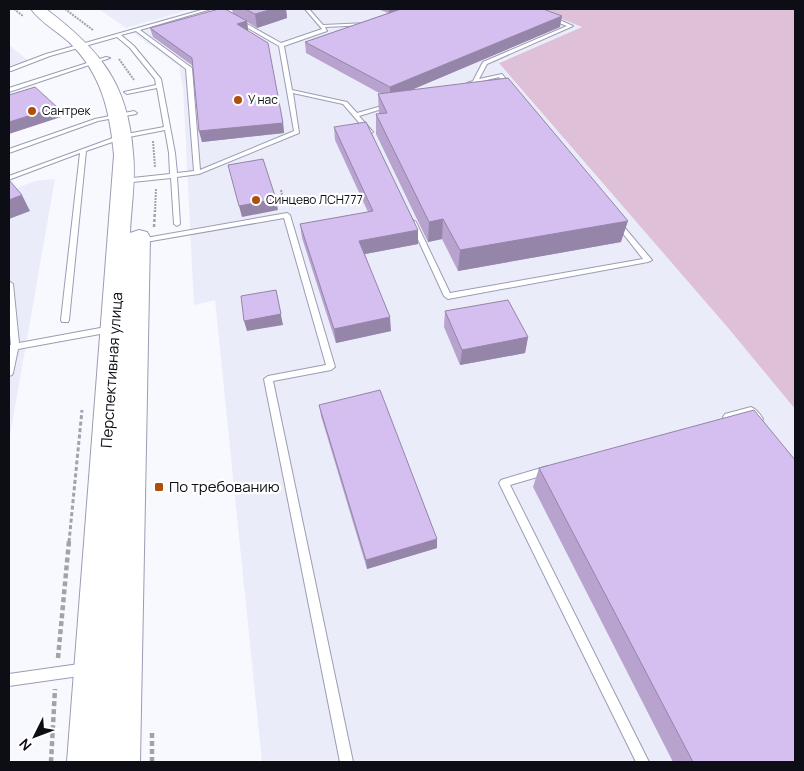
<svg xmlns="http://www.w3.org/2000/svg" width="804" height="771" viewBox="0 0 804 771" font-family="Manrope,sans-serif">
<rect width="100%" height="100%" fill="#f8f9fe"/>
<path fill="#eaecf9" d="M 99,9 L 193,9 L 126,28 Z
M 198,9 L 536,9 L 582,27 L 499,62 L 729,329 L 795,409 L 795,762 L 262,762 L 215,300 L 194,305 L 183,88 L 179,66 L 128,29 Z
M 9,45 L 29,61 L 9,67 Z
M 55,179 L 27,339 L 9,441 L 9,191 L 35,181 Z"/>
<path fill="#dec1d9" d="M 536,9 L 795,9 L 795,409 L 729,329 L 499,63 L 582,27 Z"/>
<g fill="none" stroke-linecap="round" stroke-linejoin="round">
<g stroke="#9a9db4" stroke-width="2">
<path id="lane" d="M 205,9 L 211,9 L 140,30 L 192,68 L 200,170 L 294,131 L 279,46 L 215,9 L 220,9 L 281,43 L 322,29 L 305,9 L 309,9 L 323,25 L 368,23 L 368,25 L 366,25 L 325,27 L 327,31 L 284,46 L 292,90 L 347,102 L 357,113 L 389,104 L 392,106 L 359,116 L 373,132 L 370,134 L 368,133 L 343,104 L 293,93 L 299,133 L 199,174 L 177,177 L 180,224 L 177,226 L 174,224 L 171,178 L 123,183 L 120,181 L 123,179 L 170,174 L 169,153 L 165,130 L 124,138 L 86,151 L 69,320 L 68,322 L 62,322 L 61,320 L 80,153 L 11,179 L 9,180 L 9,176 L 121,135 L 164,127 L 157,88 L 127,94 L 124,92 L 156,85 L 155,79 L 130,48 L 117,37 L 50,56 L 11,71 L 9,71 L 9,68 L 46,54 ZM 136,31 L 186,69 L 194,171 L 177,173 L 175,153 L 161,79 L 134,46 L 121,35 Z
M 549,17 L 553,17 L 573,26 L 487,64 L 479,79 L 502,74 L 512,87 L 511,88 L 507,88 L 499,77 L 467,85 L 467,83 L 473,81 L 483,62 L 567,26 L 549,19 Z
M 106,57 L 110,58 L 9,92 L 9,88 Z
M 134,111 L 137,113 L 136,114 L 98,121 L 9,153 L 9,149 L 95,119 Z
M 287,213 L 290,215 L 335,367 L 331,370 L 273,381 L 353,762 L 340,762 L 264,379 L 268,376 L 326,365 L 284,218 L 140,243 L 136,241 L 140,239 Z
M 413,220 L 416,222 L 450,293 L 643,259 L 614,222 L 617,220 L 619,221 L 652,260 L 648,262 L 448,299 L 444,296 L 410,222 Z
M 9,281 L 13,284 L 19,343 L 111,326 L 115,329 L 111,332 L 18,349 L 13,373 L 12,375 L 9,376 L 9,345 L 11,345 L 9,323 Z
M 751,407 C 756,409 760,414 763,419 L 761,422 L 755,422 L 749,415 L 728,421 L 725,420 L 723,417 L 725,414 Z
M 548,466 L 551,467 L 553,470 L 551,473 L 510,485 L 649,762 L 636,762 L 499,483 L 501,480 L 504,479 Z
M 86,663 L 90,665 L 92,669 L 90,673 L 86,675 L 9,686 L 9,674 Z"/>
</g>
<g stroke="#9a9db4" stroke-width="2">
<path id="primary" d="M 31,9 L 46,9 C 100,50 128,83 133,153 C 136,179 131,207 130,233 L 139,230 L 147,232 L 150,237 L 140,762 L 67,762 L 114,155 C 110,112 102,74 69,42 C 57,31 40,22 31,9 Z"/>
</g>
<path stroke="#a2a3a9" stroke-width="2" stroke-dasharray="2 1" stroke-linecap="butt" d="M 14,9 L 23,16
M 65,9 L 93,30
M 119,59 L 134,80
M 153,141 L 155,167
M 281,190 L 284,204
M 155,212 L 156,188"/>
<path stroke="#a2a3a9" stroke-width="2.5" stroke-dasharray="3 2" stroke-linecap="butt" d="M 154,227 L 155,210"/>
<path stroke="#a2a3a9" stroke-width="3" stroke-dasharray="4 2.5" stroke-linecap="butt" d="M 69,542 L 82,410"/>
<path stroke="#a2a3a9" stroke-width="4.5" stroke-dasharray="5 3" stroke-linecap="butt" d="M 58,658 L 69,541
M 152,733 L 152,762
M 51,762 L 55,689"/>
<use href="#lane" fill="#fff" fill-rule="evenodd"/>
<use href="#primary" fill="#fff" fill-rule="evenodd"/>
</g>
<path fill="#b7a3ce" d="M 232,9 L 286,9 L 287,18 L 257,28 L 247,22 L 248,30 L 247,31 L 283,123 L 284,133 L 202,142 L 199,131 L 193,66 L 153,37 L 150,28 L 233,14 Z
M 378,9 L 543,9 L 560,27 L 411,90 L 621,242 L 458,271 L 442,239 L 428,242 L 376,134 L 376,114 L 379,114 L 378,94 L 381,94 L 306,53 L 305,42 L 388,13 Z
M 334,127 L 418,244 L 365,254 L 391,331 L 336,343 L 302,238 L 300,224 L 368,212 L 335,140 Z
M 445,311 L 528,337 L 525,353 L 460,365 L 444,327 Z
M 319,405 L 437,548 L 367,569 L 321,416 Z
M 539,468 L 795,762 L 673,762 L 533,487 Z"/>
<path fill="#9585a8" d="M 273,9 L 286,9 L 287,18 L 257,28 L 255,14 Z
M 389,9 L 397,9 L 397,11 L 389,14 Z
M 562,16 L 560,27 L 390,99 L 390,87 Z
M 247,21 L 248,30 L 238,34 L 237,24 Z
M 57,107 L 61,117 L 9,134 L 9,122 Z
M 283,123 L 284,133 L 202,142 L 199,131 Z
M 22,195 L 30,211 L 9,219 L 9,200 Z
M 276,199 L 278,210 L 242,217 L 239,206 Z
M 443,219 L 442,239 L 428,242 L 429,222 Z
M 628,221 L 621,242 L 458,271 L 460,250 Z
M 418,230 L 418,244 L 360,255 L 359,241 Z
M 276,290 L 283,325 L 247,331 L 244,321 Z
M 390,317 L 391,331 L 336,343 L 334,329 Z
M 528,337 L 525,353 L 460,365 L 462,350 Z
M 437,539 L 437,548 L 367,569 L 366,560 Z"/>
<path fill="#d5bef0" stroke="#9585a8" d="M 219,9 L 225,9 L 247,21 L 237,24 L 268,43 L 283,123 L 199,131 L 192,58 L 150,28 Z
M 245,9 L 273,9 L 255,14 Z
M 401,9 L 543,9 L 562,16 L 390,87 L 305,42 Z
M 508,78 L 628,221 L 460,250 L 443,219 L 429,222 L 376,114 L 387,113 L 378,94 Z
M 35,87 L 57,107 L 9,122 L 9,95 Z
M 366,122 L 418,230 L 359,241 L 390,317 L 334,329 L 300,224 L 373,211 L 334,127 Z
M 263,159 L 276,199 L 239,206 L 228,165 Z
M 9,180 L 22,195 L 9,200 Z
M 276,290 L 281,314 L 244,321 L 241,296 Z
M 508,300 L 528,337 L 462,350 L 445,311 Z
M 380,390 L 437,539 L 366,560 L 319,405 Z
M 754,410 L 795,460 L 795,762 L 693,762 L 539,468 Z"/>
<g fill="#b04e10" stroke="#fff" stroke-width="2">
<circle cx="238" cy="100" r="5"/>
<circle cx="32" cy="111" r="5"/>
<circle cx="256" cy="200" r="5"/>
<rect x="154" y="482" width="10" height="10" rx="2.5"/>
</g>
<g text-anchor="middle" stroke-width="4.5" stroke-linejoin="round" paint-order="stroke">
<g font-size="12" fill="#0c0d15" stroke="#fff" text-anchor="start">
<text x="248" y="104">У нас</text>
<text x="42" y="115">Сантрек</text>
<text x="266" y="204">Синцево ЛСН777</text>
</g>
<g font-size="15" fill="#0c0d15" stroke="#fff">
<text transform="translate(112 370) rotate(-86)" y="5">Перспективная улица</text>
</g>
<g font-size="15" fill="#0c0d15" stroke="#fff" text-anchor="start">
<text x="169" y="492">По требованию</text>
</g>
</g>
<rect width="804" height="771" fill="none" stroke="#0c0d15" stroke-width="20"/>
<g transform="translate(35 736) rotate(228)" stroke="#ffffff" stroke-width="4" paint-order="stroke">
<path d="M0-4L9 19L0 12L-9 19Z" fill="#0c0d15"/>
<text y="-8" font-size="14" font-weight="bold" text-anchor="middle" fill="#0c0d15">N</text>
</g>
</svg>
